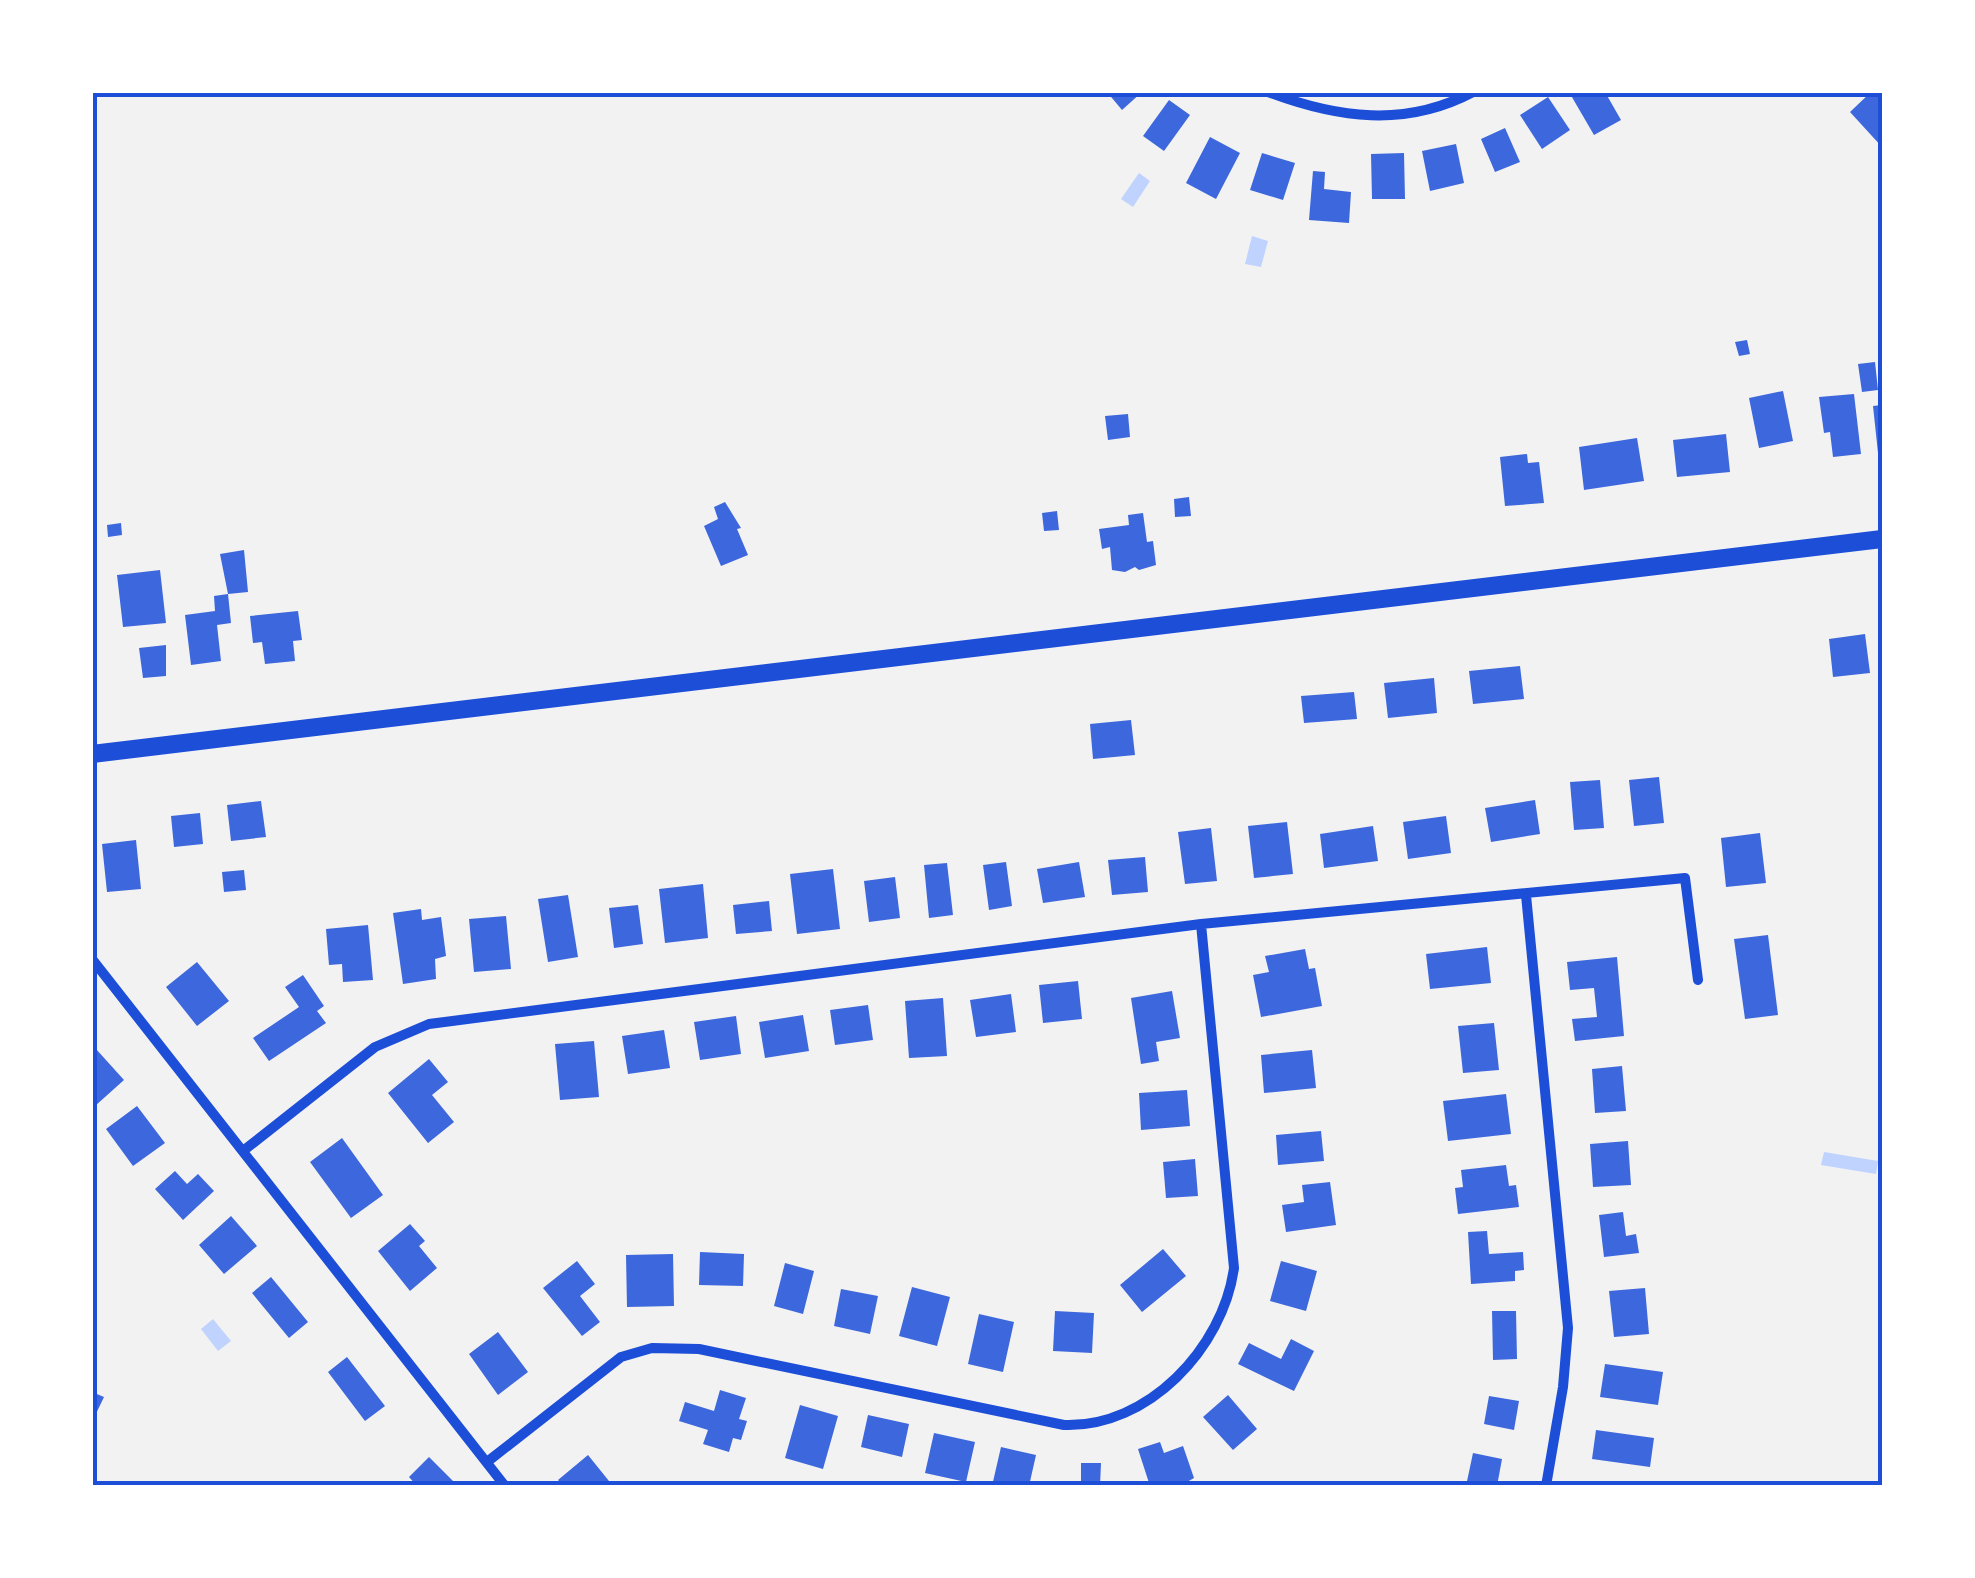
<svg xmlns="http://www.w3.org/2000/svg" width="1975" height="1578" viewBox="0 0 1975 1578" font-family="Manrope,sans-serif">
<rect width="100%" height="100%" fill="#f2f2f2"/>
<path fill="#bfd3fe" d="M 1139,173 L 1150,181 L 1133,207 L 1121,199 Z
M 1252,236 L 1268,241 L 1261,267 L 1245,264 Z
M 1824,1152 L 1878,1161 L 1876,1174 L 1821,1165 Z
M 213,1319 L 231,1341 L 218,1351 L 201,1329 Z"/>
<path fill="#3d67dc" d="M 1107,92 L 1142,92 L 1122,110 Z
M 1569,92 L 1605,92 L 1621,120 L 1594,135 Z
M 1871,92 L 1878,92 L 1882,98 L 1882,147 L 1850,112 Z
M 1548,97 L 1570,130 L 1542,149 L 1520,115 Z
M 1169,100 L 1190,115 L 1164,151 L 1143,136 Z
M 1505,128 L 1520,162 L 1495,172 L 1481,139 Z
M 1210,137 L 1240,153 L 1216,199 L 1186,183 Z
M 1456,144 L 1464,183 L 1430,191 L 1422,151 Z
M 1262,153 L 1295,163 L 1283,200 L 1250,190 Z
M 1404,153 L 1405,199 L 1372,199 L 1371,154 Z
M 1313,171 L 1325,172 L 1324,189 L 1351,192 L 1349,223 L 1309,220 Z
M 1747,340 L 1750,354 L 1739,356 L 1735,342 Z
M 1875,362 L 1878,390 L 1862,392 L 1858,364 Z
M 1783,391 L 1793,441 L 1759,448 L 1749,398 Z
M 1854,394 L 1861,454 L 1833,457 L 1830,432 L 1824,433 L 1819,397 Z
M 1882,405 L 1882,452 L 1878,453 L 1873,406 Z
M 1128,414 L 1130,437 L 1108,440 L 1105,416 Z
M 1726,434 L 1730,472 L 1677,477 L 1673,440 Z
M 1637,438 L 1644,481 L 1584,490 L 1579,447 Z
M 1527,454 L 1528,463 L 1539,462 L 1544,503 L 1505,506 L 1500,457 Z
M 1189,497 L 1191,516 L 1175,517 L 1174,499 Z
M 725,502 L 741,528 L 737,529 L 748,555 L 721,566 L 704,526 L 718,519 L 714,507 Z
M 1057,511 L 1059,530 L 1044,531 L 1042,513 Z
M 1143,513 L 1147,542 L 1153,541 L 1156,565 L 1139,570 L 1135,567 L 1125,572 L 1112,570 L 1110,547 L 1102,549 L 1099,529 L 1129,525 L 1128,515 Z
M 121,523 L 122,535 L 108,537 L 107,525 Z
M 244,550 L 248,592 L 228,594 L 231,623 L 217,625 L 221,661 L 191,665 L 185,615 L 215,611 L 214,596 L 228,594 L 220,554 Z
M 160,570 L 166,623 L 123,627 L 117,575 Z
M 298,611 L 302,640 L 293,641 L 295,661 L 265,664 L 262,642 L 253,643 L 250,616 Z
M 1865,634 L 1870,673 L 1833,677 L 1829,639 Z
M 166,645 L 166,676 L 143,678 L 139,648 Z
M 1520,666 L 1524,699 L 1473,704 L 1469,671 Z
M 1434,678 L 1437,713 L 1388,718 L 1384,683 Z
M 1354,692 L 1357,719 L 1304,723 L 1301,696 Z
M 1131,720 L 1135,755 L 1093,759 L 1090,724 Z
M 1659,777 L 1664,823 L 1634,826 L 1629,780 Z
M 1600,780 L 1604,828 L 1574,830 L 1570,782 Z
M 1535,800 L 1540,834 L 1491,842 L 1485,808 Z
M 261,801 L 266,837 L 231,841 L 227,805 Z
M 200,813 L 203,844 L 174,847 L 171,816 Z
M 1446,816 L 1451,853 L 1408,859 L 1403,822 Z
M 1287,822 L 1293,874 L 1254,878 L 1248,826 Z
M 1373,826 L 1378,861 L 1324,868 L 1320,834 Z
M 1211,828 L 1217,881 L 1185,884 L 1178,832 Z
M 1760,833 L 1766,883 L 1726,887 L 1721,838 Z
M 136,840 L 141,889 L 107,892 L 102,844 Z
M 1145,857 L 1148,892 L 1112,895 L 1108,860 Z
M 1006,862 L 1012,906 L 989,910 L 983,865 Z
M 1079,862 L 1085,897 L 1043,903 L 1037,869 Z
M 947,863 L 953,915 L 929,918 L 924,865 Z
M 833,869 L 840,929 L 797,934 L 790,874 Z
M 244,870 L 246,890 L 224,892 L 222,872 Z
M 895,877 L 900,918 L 869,922 L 864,881 Z
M 703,884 L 708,938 L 665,943 L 659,889 Z
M 568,895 L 578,957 L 548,962 L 538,899 Z
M 769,901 L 772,931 L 736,934 L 733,905 Z
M 638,905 L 643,944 L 614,948 L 609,908 Z
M 421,909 L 422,920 L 441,917 L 446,956 L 435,959 L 436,979 L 403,984 L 393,913 Z
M 506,916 L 511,969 L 474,972 L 469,919 Z
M 368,925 L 373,980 L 343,982 L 342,964 L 329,965 L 326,929 Z
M 1768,935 L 1778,1015 L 1745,1019 L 1734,939 Z
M 1487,947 L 1491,983 L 1430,989 L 1426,954 Z
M 1305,949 L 1309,969 L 1315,968 L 1322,1006 L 1261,1017 L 1253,975 L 1269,972 L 1265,956 Z
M 1617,957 L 1624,1036 L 1575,1041 L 1572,1019 L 1597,1017 L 1594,988 L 1570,990 L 1567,962 Z
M 197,962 L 229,1001 L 197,1026 L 166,987 Z
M 303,975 L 324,1006 L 317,1011 L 326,1023 L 269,1061 L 253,1038 L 299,1007 L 285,987 Z
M 1078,981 L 1082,1019 L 1043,1023 L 1039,985 Z
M 1172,991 L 1180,1038 L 1156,1042 L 1159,1061 L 1141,1064 L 1131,998 Z
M 1011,994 L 1016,1032 L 976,1037 L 970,1000 Z
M 943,998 L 947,1056 L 909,1058 L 905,1001 Z
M 868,1005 L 873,1040 L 835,1045 L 830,1010 Z
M 803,1015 L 809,1051 L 765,1058 L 759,1022 Z
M 736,1016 L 741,1054 L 700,1060 L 694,1022 Z
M 1494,1023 L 1499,1070 L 1463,1073 L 1458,1026 Z
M 664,1030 L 670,1068 L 628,1074 L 622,1036 Z
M 594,1041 L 599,1097 L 560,1100 L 555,1044 Z
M 96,1049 L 124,1080 L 95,1106 L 92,1052 Z
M 1312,1050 L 1316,1088 L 1264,1093 L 1261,1055 Z
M 429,1059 L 448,1082 L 432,1095 L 454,1122 L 428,1143 L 388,1093 Z
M 1622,1066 L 1626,1111 L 1595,1113 L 1592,1069 Z
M 1187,1090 L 1190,1126 L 1141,1130 L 1139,1093 Z
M 1506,1094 L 1511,1134 L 1448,1141 L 1443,1101 Z
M 137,1106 L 165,1143 L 133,1166 L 106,1129 Z
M 1321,1131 L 1324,1161 L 1278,1165 L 1276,1135 Z
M 342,1138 L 383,1195 L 351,1218 L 310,1162 Z
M 1628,1141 L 1631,1185 L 1593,1187 L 1590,1144 Z
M 1195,1159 L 1198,1196 L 1166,1198 L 1163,1162 Z
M 1506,1165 L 1509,1186 L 1516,1185 L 1519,1207 L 1458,1214 L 1455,1188 L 1463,1187 L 1461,1170 Z
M 175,1171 L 187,1184 L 198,1174 L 214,1191 L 183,1220 L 155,1189 Z
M 1330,1182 L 1336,1225 L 1286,1232 L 1282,1205 L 1304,1202 L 1302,1185 Z
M 1623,1212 L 1626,1236 L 1636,1234 L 1639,1253 L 1604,1257 L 1599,1215 Z
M 231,1216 L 257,1246 L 224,1274 L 199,1245 Z
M 410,1224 L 425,1241 L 419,1246 L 437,1268 L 410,1291 L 378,1251 Z
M 1487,1231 L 1489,1254 L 1523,1252 L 1524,1270 L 1515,1271 L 1515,1281 L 1471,1284 L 1468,1232 Z
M 1163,1249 L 1186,1276 L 1142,1312 L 1120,1285 Z
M 700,1252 L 744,1254 L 743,1286 L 699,1285 Z
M 673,1254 L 674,1306 L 627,1307 L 626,1255 Z
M 577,1261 L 595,1284 L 580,1296 L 600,1322 L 582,1336 L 543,1288 Z
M 1281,1261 L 1317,1271 L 1306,1311 L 1270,1301 Z
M 785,1263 L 814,1271 L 803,1314 L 774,1306 Z
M 271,1277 L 308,1322 L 289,1338 L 252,1293 Z
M 912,1287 L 950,1297 L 937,1346 L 899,1336 Z
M 1645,1288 L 1649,1334 L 1614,1337 L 1609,1291 Z
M 841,1289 L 878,1296 L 870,1334 L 834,1326 Z
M 1055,1311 L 1094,1313 L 1092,1353 L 1053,1351 Z
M 1492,1311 L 1516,1311 L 1517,1359 L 1493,1360 Z
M 979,1314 L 1014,1322 L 1003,1372 L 968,1364 Z
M 498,1332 L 528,1372 L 498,1395 L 469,1354 Z
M 1291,1339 L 1314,1351 L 1294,1391 L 1238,1364 L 1249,1343 L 1281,1359 Z
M 347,1357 L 385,1406 L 365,1421 L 328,1372 Z
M 1605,1364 L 1663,1372 L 1658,1405 L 1600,1397 Z
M 720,1390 L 746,1398 L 739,1419 L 747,1421 L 741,1440 L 733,1438 L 729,1452 L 703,1444 L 708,1430 L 679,1421 L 685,1402 L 714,1411 Z
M 92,1392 L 104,1397 L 92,1422 Z
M 1228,1395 L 1257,1429 L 1233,1450 L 1203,1417 Z
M 1489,1396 L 1519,1401 L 1514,1430 L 1484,1424 Z
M 800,1405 L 838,1416 L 823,1469 L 785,1458 Z
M 868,1415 L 909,1424 L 902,1457 L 861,1447 Z
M 1596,1430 L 1654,1438 L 1650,1467 L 1592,1459 Z
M 934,1433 L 975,1442 L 966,1482 L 925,1473 Z
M 1160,1442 L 1164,1453 L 1183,1446 L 1194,1478 L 1180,1486 L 1150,1486 L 1138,1449 Z
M 1001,1447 L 1036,1455 L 1029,1486 L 992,1486 Z
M 1473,1453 L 1502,1459 L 1497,1486 L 1466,1486 Z
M 588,1455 L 613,1486 L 563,1486 L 558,1480 Z
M 429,1457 L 458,1486 L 417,1486 L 409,1477 Z
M 1081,1463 L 1101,1463 L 1100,1486 L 1081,1486 Z"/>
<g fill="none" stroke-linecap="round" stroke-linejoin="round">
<path stroke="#1d4ed8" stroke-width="10" d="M 1268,92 C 1337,118 1405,128 1473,92
M 1526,895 L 1568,1328 L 1563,1387 L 1546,1486
M 92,959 L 505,1486
M 243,1151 L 375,1047 L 429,1024 L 1201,924 L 1685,878 L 1698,980
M 487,1462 L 621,1357 L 652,1348 L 699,1349 L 1064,1425 C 1148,1428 1223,1348 1234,1268 L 1201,924"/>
<path stroke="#1d4ed8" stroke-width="18" d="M 92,754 L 1882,539"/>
</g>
<rect width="1975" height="1578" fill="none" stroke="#ffffff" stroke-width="190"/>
<rect x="95" y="95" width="1785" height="1388" fill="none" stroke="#1d4ed8" stroke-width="4"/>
</svg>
